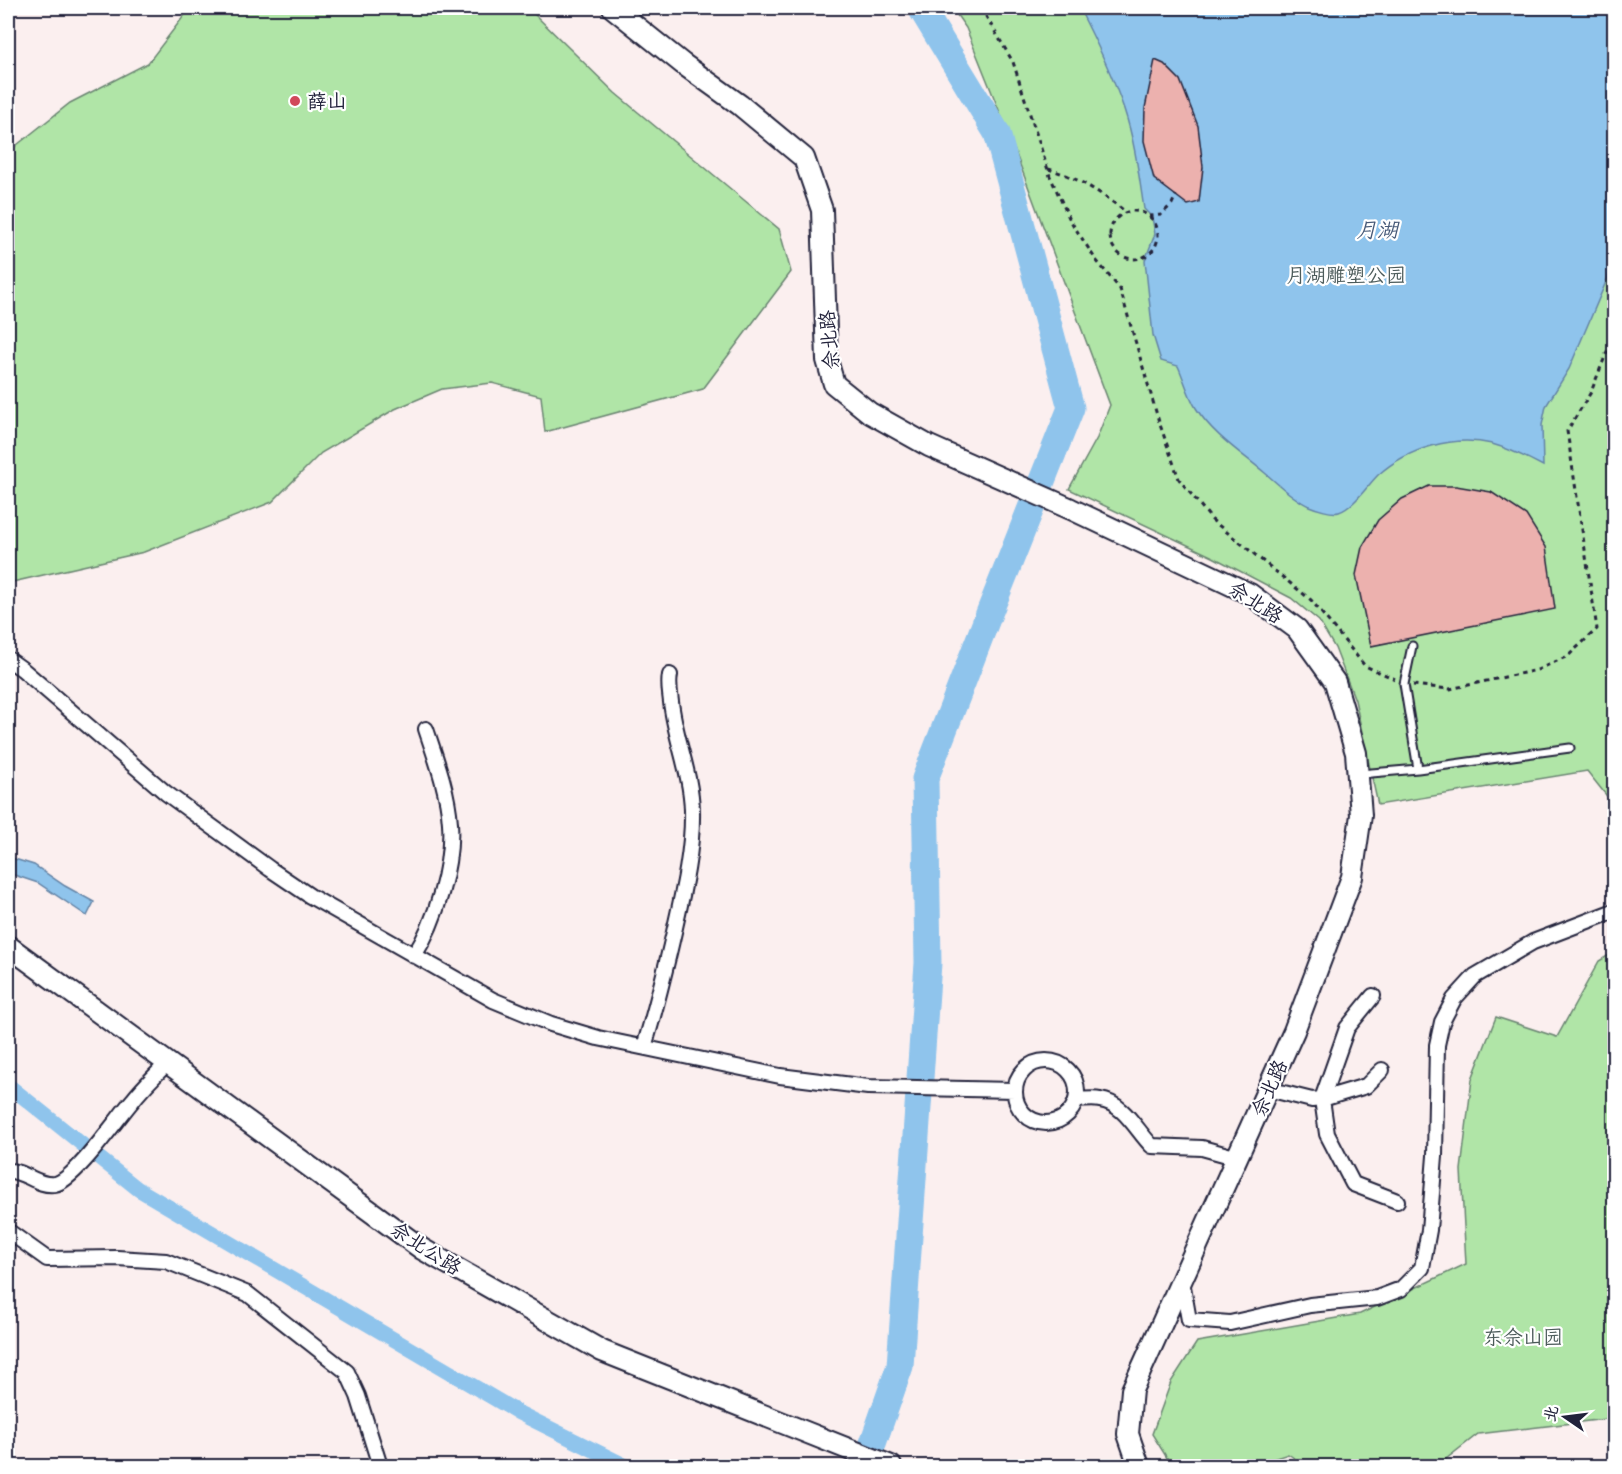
<svg xmlns="http://www.w3.org/2000/svg" width="1622" height="1474" viewBox="0 0 1622 1474" font-family="Itim,'LXGW WenKai TC',sans-serif">
<rect width="100%" height="100%" fill="#fbefef"/>
<filter id="ink" filterUnits="userSpaceOnUse"><feTurbulence type="fractalNoise" baseFrequency=".0167" numOctaves="2"/><feDisplacementMap in="SourceGraphic" scale="12" xChannelSelector="R" yChannelSelector="G"/><feConvolveMatrix kernelMatrix="1 2 1 2 8 2 1 2 1" color-interpolation-filters="sRGB"/></filter>
<g filter="url(#ink)">
<path fill="#b0e5a7" stroke="#698471" stroke-width="1.5" d="M 190,8 L 528,8 L 615,93 L 779,229 L 791,272 L 703,389 L 545,432 L 541,396 L 492,383 L 442,389 L 395,409 L 321,453 L 272,502 L 144,552 L 8,583 L 8,152 L 70,103 L 148,63 Z
M 952,8 L 1614,8 L 1614,805 L 1587,771 L 1378,805 L 1355,700 L 1335,648 L 1319,621 L 1291,598 L 1213,557 L 1069,489 L 1097,438 L 1110,405 L 1007,130 L 966,28 Z
M 1614,952 L 1614,1418 L 1478,1434 L 1437,1466 L 1306,1466 L 1288,1454 L 1252,1466 L 1172,1466 L 1152,1434 L 1171,1382 L 1197,1342 L 1360,1314 L 1466,1264 L 1461,1170 L 1472,1079 L 1496,1017 L 1557,1037 L 1599,961 Z"/>
<path fill="#8fc4ec" stroke="#6383a5" stroke-width="1.5" d="M 1079,8 L 1614,8 L 1614,263 L 1569,369 L 1546,406 L 1542,425 L 1543,466 C 1526,457 1510,449 1492,444 C 1453,435 1408,448 1378,475 C 1367,486 1353,508 1339,512 C 1332,514 1316,509 1309,506 C 1293,499 1278,484 1265,473 C 1241,453 1212,434 1196,408 C 1188,395 1184,379 1178,366 L 1161,361 L 1153,335 L 1145,260 L 1155,234 L 1152,217 L 1144,209 C 1139,176 1135,142 1124,109 C 1112,74 1096,41 1079,8 Z
M 8,857 L 34,865 L 65,886 L 94,902 L 87,916 L 38,883 L 8,873 Z"/>
<g fill="none" stroke-linecap="round" stroke-linejoin="round">
<path stroke="#8fc4ec" stroke-width="15" d="M 8,1085 L 138,1189 L 519,1413 L 626,1466"/>
<path stroke="#8fc4ec" stroke-width="27" d="M 865,1466 L 900,1366 L 928,963 L 925,779 L 990,611 L 1071,408 L 997,133 L 921,8"/>
</g>
<path fill="#ecb1ae" stroke="#22223b" stroke-width="1.5" d="M 1155,60 L 1164,64 L 1180,80 L 1198,126 L 1203,167 L 1199,202 L 1188,205 L 1154,179 L 1144,141 L 1145,108 Z
M 1429,486 L 1456,486 L 1491,492 L 1526,515 L 1546,547 L 1555,609 L 1371,646 L 1356,575 L 1362,547 L 1378,520 L 1402,499 Z"/>
<g fill="none" stroke-linecap="round" stroke-linejoin="round">
<g stroke="#22223b" stroke-width="11">
<path id="service" d="M 1412,646 L 1404,684 L 1418,769
M 1360,774 L 1418,769 L 1570,748"/>
</g>
<g stroke="#22223b" stroke-width="18">
<path id="minor" d="M 8,659 L 22,669 L 166,793 L 270,869 L 310,896 L 493,1000 L 551,1024 L 598,1038 L 780,1076 L 868,1087 L 1015,1090
M 414,956 C 436,921 453,865 450,823 C 448,792 436,759 426,729
M 1373,996 L 1347,1028 L 1322,1099 L 1327,1134 L 1353,1184 L 1397,1201
M 644,1047 C 656,1009 665,971 674,932 C 683,892 693,850 692,810 C 691,773 675,738 671,702 C 670,692 668,684 670,675
M1015 1092a31 31 0 1 1 62 0a31 31 0 1 1-62 0Z
M 1268,1089 L 1312,1100 L 1322,1099 L 1366,1086 L 1382,1070
M 1076,1100 C 1084,1100 1093,1098 1100,1100 C 1124,1103 1136,1130 1152,1146 L 1202,1148 L 1238,1158
M 8,1171 C 24,1170 38,1187 55,1184 C 75,1180 118,1117 133,1100 C 143,1087 156,1075 167,1063
M 8,1231 L 47,1259 L 117,1258 L 166,1261 L 248,1294 L 347,1372 L 358,1396 L 380,1466
M 1182,1281 L 1189,1320 L 1230,1323 L 1310,1305 L 1377,1298 L 1401,1289 L 1422,1268 L 1429,1230 L 1435,1156 L 1437,1045 L 1442,1022 L 1454,999 L 1475,976 L 1533,942 L 1614,911"/>
</g>
<g stroke="#22223b" stroke-width="24">
<path id="secondary" d="M 613,8 L 683,64 L 740,105 L 804,158 L 822,210 L 827,360 L 834,384 L 870,413 L 929,446 L 1071,509 L 1250,594 L 1297,629 L 1335,682 L 1356,753 L 1361,815 L 1352,877 L 1294,1031 L 1132,1390 L 1128,1434 L 1139,1466
M 8,946 L 422,1249 L 602,1351 L 891,1466"/>
</g>
<path stroke="#22223b" stroke-width="3" stroke-dasharray="4.5 4.5" stroke-linecap="butt" d="M 981,8 L 1013,62 L 1050,176 L 1070,220 L 1096,260 L 1120,289 L 1159,422 L 1179,479 L 1212,520 L 1311,600 L 1365,666 L 1395,679
M 1048,169 C 1078,177 1103,194 1127,213
M1110 235a24 24 0 1 1 48 0a24 24 0 1 1-48 0Z
M 1149,216 L 1161,215 L 1172,204 L 1176,195
M 1413,685 L 1450,689 L 1537,670 L 1568,656 L 1597,629 L 1567,431 L 1591,392 L 1614,334"/>
<use href="#service" stroke="#fff" stroke-width="7"/>
<use href="#minor" stroke="#fff" stroke-width="14"/>
<use href="#secondary" stroke="#fff" stroke-width="20"/>
</g>
</g>
<circle fill="#d1495b" stroke="#fff" stroke-width="2" cx="295" cy="101" r="6"/>
<g text-anchor="middle" stroke-width="4.5" stroke-linejoin="round" paint-order="stroke">
<g font-size="20" fill="#22223b" stroke="#fff" text-anchor="start">
<text x="307" y="108">薛山</text>
</g>
<g font-size="20" fill="#4d5c5b" stroke="#fff">
<text x="1346" y="282">月湖雕塑公园</text>
<text x="1523" y="1344">东佘山园</text>
</g>
<g font-size="20" fill="#22223b" stroke="#fff">
<text transform="translate(829 340) rotate(-95)" y="7">佘北路</text>
<text transform="translate(1256 602) rotate(33)" y="7">佘北路</text>
<text transform="translate(1269 1088) rotate(-66)" y="7">佘北路</text>
<text transform="translate(426 1248) rotate(33)" y="7">佘北公路</text>
</g>
<g font-size="21" font-style="italic" fill="#485b79" stroke="#fff">
<text x="1377" y="237">月湖</text>
</g>
</g>
<rect width="1622" height="1474" fill="none" stroke="#fff" stroke-width="30"/>
<rect x="15" y="15" width="1592" height="1444" fill="none" stroke="#22223b" stroke-width="2" filter="url(#ink)"/>
<g transform="translate(1565 1417) rotate(284)" stroke="#ffffff" stroke-width="4.5" paint-order="stroke">
<path d="M0-4.5L10 22L0 15L-10 22Z" fill="#22223b"/>
<text y="-9" font-size="16" font-weight="bold" text-anchor="middle" fill="#22223b">北</text>
</g>
</svg>
